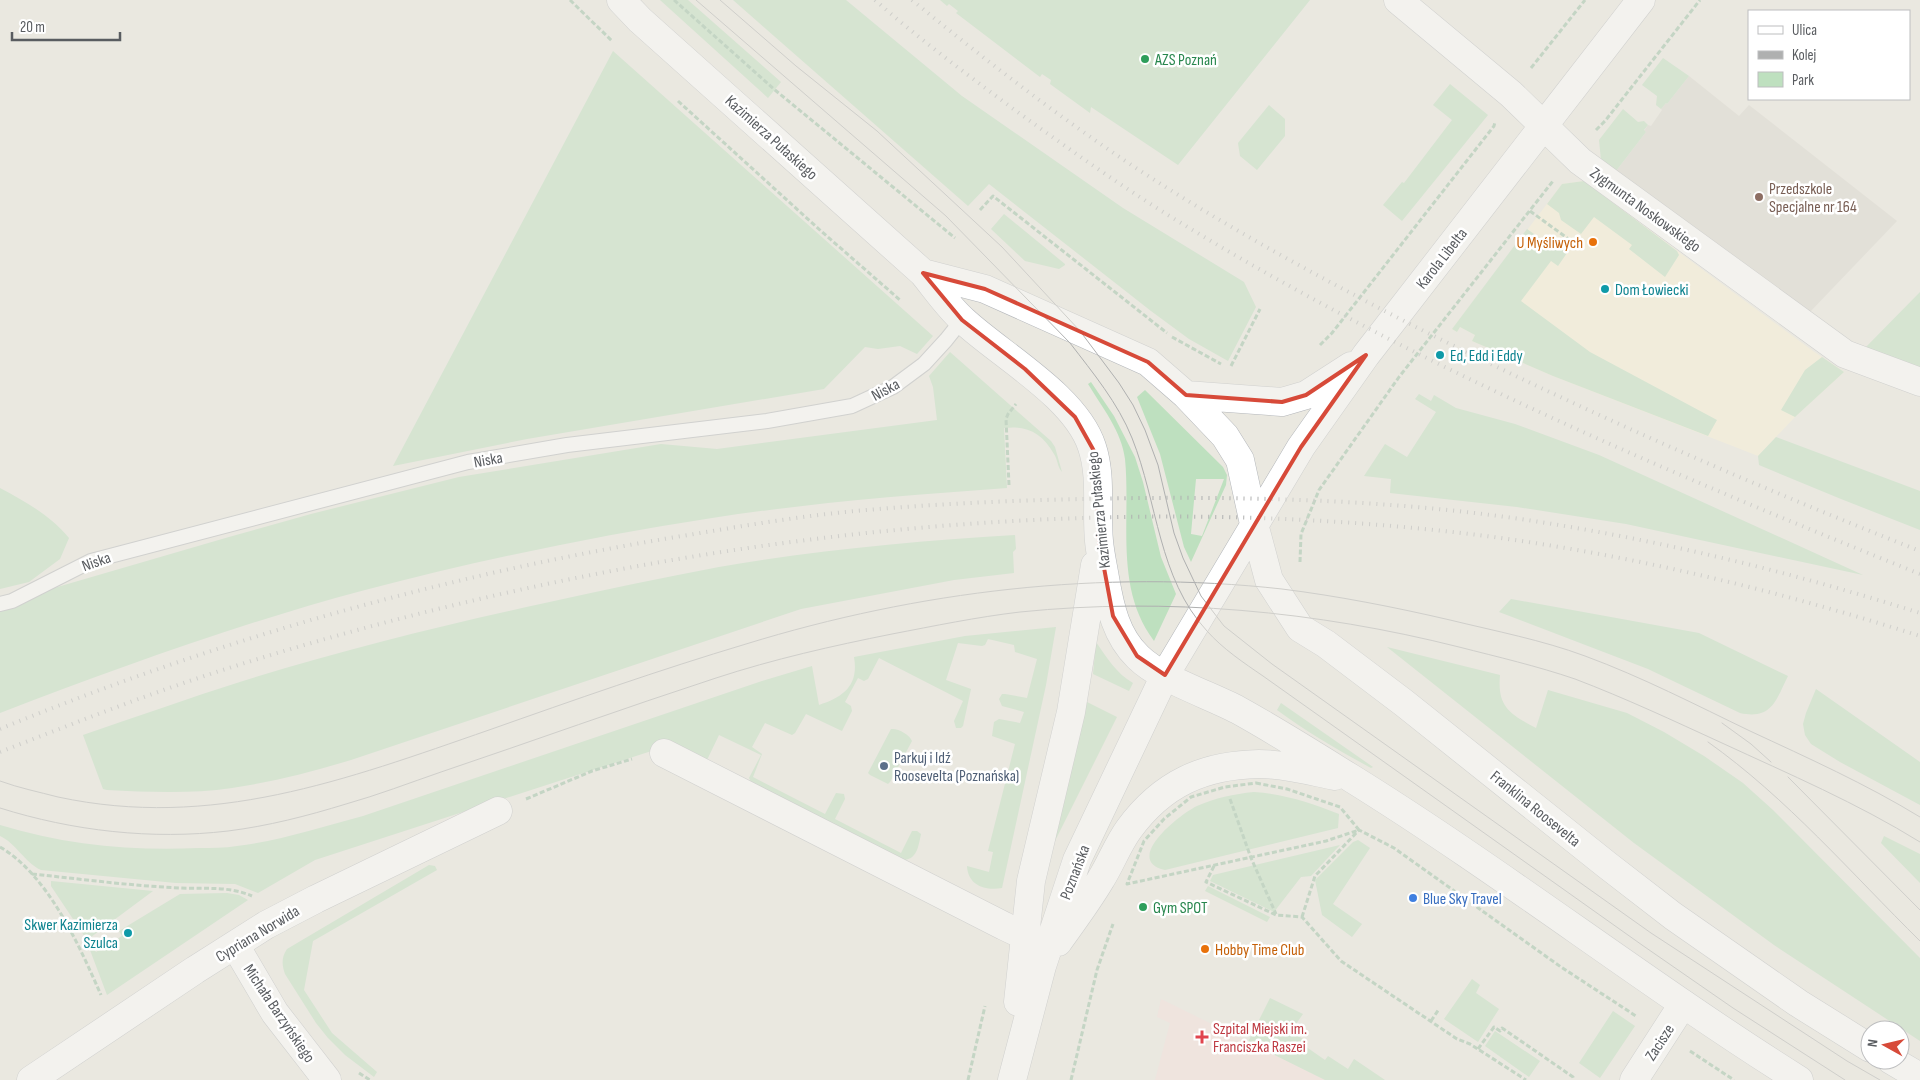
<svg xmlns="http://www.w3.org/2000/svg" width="1920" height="1080" viewBox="0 0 1920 1080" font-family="'Sofia Sans Condensed',sans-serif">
<rect width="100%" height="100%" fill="#eae8e0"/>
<path fill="#faf2d6" d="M 1584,181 L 1703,270 L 1813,351 L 1844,372 L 1795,417 L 1758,456 L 1553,376 L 1472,341 L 1475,335 L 1460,327 L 1457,332 L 1452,329 L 1562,184 Z"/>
<path fill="#dad7ce" d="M 1689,76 L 1739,116 L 1749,105 L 1897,221 L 1809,313 L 1616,171 L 1646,132 L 1644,131 L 1648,125 L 1651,126 L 1662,110 L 1661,109 L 1666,103 L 1667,104 Z"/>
<path fill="#f7dfdc" d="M 1161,999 L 1325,1080 L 1155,1080 L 1170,1023 L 1157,1017 Z"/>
<path fill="#bee0bf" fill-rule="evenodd" d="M 660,0 L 688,0 L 781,82 L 768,98 Z
M 733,0 L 846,0 L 962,96 L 1123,208 L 1244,282 L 1256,307 L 1228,361 L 1189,339 L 1151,311 L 989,184 L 968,206 Z
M 940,0 L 1310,0 L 1178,165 L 1091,107 L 1090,113 L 1050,84 L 1051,80 L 1042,74 L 1040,77 L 956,13 L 958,11 L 949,4 L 947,6 Z
M 613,51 L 933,336 L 917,354 L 900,346 L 878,349 L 865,347 L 824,389 L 527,439 L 393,466 Z
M 1663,58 L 1689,76 L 1667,104 L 1666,103 L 1661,109 L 1656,105 L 1657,96 L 1642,85 Z
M 1450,84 L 1488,115 L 1402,221 L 1383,205 L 1402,182 L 1404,183 L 1452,120 L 1433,105 Z
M 1269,105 L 1285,119 L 1285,136 L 1257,170 L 1240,156 L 1238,143 Z
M 1623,109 L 1638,122 L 1644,121 L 1648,125 L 1644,130 L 1646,132 L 1616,171 L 1601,160 L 1599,140 Z
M 1584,181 L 1677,251 L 1679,255 L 1665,277 L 1629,249 L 1632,245 L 1594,217 L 1581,234 L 1561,220 L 1559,213 L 1547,204 L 1562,184 Z
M 1004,214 L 1065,264 L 1065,265 L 1059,269 L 1025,261 L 991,229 Z
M 1527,229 L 1541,239 L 1547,239 L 1567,253 L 1558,266 L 1551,261 L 1521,301 L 1590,352 L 1717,420 L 1708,436 L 1553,376 L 1472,341 L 1475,335 L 1460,327 L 1457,332 L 1452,329 Z
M 1920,292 L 1920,369 L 1865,348 Z
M 950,352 L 1051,441 L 1055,447 L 1062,472 C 1057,466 1058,460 1054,454 C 1042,433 1027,425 1004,428 L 1007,488 C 908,495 809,503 712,518 C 595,536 479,560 365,590 C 241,623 120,667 0,713 L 0,611 L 54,588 L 229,537 L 311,514 L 459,477 L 661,444 L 717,449 L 937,420 L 933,387 L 929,376 Z
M 1822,357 L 1844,372 L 1795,417 L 1781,410 L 1805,370 Z
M 1091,382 L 1114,416 L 1135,457 L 1143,482 L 1161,557 L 1176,594 L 1154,641 C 1114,588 1131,521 1125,459 C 1122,432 1102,407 1088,384 Z
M 1145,390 L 1223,467 L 1227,475 L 1226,485 L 1191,562 L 1184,547 L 1160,454 L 1137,397 ZM 1196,479 L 1224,479 L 1202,536 L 1191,534 Z
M 1419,394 L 1431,401 L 1434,395 L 1456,408 L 1515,424 L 1599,455 L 1863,575 L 1626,524 L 1517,507 L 1390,493 L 1391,479 L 1364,476 L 1385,444 L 1407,457 L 1436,412 L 1415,399 Z
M 1776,437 L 1920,491 L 1920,530 L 1841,499 L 1759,465 L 1758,456 Z
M 0,488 C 26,502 50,515 69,538 L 60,559 L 29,582 L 0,589 Z
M 1015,535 L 1016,549 L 1013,552 L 1014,573 L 954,580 L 801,609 L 351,760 C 311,772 273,782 232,788 C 191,794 148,792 107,790 L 103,789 L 83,735 C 136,717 189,698 243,681 C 342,650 443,625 545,603 C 603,590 661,578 719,567 C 817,550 916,541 1015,535 Z
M 1511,599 L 1699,633 L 1788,676 C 1776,700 1772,720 1740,713 L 1648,669 L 1499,612 Z
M 1056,627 L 1046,685 L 1002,888 C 986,891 968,886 967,866 L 989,872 L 993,852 L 988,851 L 1015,744 L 992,736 L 994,722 L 999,719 L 1020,723 L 1024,712 L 1002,706 L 999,699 L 1002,694 L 1005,694 L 1027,698 L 1037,659 L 1015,652 L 1014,645 L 988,639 L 985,645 L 982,646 L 958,643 L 946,680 L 971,689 L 963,726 L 961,728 L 956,728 L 954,721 L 963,701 L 879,658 L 868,679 L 864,681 L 858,678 L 845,702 L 851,706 L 852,711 L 842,731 L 806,714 L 795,733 L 792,735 L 765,723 L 752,747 L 762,754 L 753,777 L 825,814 L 836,793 L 844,794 L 845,799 L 835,819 L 901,853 L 912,831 L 917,831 L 921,834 C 918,848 917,861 900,860 L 751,782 L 749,778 L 761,755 L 719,735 L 707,760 L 673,744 L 315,860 L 258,893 L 235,884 L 176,883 L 41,870 C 24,862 16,843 0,836 L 0,825 C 65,845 132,851 199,848 C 212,848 225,848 237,846 C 280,841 321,827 363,816 L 762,681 L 812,666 L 819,705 C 844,697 859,685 854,657 L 965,636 Z
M 1096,642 C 1107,658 1116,673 1133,683 L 1129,691 L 1093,674 Z
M 1387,647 L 1500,675 C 1497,707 1510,714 1536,728 L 1548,690 L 1627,713 L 1664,732 L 1704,756 L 1743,783 L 1773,810 L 1920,958 L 1920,1041 L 1774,945 L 1634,843 Z
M 1816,689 L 1920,762 L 1920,805 L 1840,762 L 1811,744 L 1805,735 L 1803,724 L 1806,713 Z
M 1087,702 L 1117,717 L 1053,845 Z
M 1281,703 L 1373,767 L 1371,768 C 1338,750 1307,732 1277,710 Z
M 891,729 C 898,728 910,735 912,741 L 890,782 L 888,784 L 870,775 L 868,773 Z
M 1254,792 C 1284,794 1311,803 1339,814 L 1338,828 L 1165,870 C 1122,860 1180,814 1197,806 C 1215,798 1234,794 1254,792 Z
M 1884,836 L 1920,854 L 1920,883 L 1881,843 Z
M 1358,840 L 1370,848 L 1333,904 L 1362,924 L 1352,937 L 1322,915 L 1315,880 L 1353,842 Z
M 1340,845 L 1311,876 L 1301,877 L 1274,912 L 1210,881 L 1213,875 Z
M 429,865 L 435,866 L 437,870 L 313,941 L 304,990 L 332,1033 L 377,1072 L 374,1077 L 345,1055 L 328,1038 L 316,1023 L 285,974 C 282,965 281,958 287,949 Z
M 51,881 L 153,891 L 87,940 L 51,886 Z
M 1208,886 L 1270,917 L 1267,922 L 1205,891 Z
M 227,893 L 239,895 L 248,900 L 107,995 L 90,950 L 93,948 L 96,952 L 122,936 L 119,931 L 180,894 Z
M 1472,979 L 1480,985 L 1476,993 L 1499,1009 L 1478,1042 L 1444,1019 Z
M 1270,998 L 1303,1014 L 1291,1031 L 1304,1040 L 1302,1044 L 1325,1060 L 1328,1056 L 1348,1069 L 1354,1059 L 1385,1080 L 1325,1080 L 1248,1042 Z
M 1613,1011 L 1635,1026 L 1600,1078 L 1579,1063 Z
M 1495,1031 L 1540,1061 L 1529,1077 L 1485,1046 Z"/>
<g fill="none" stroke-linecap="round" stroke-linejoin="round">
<g stroke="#b3b6ba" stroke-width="16">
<path id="service" d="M 0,604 L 12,601 L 91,561 L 468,462 L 567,445 L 767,421 L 852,406 L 893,387 L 924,364 L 946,340 L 962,320"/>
</g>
<g stroke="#b3b6ba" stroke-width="29">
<path id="minor" d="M 1398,0 L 1511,94 L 1580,161 L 1845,354 L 1920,382
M 664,753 L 1004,926 L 1025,936
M 235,945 L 275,1013 L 327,1080
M 31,1080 L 195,970 L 266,925 L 316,899 L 498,811
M 1634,1080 L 1683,1004"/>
</g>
<g stroke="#b3b6ba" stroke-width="29">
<path id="tertiary" d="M 621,0 L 640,20 L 923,273 C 936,289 949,308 964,321 C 1002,356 1076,397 1092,447 C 1102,477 1096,510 1099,541 C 1100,553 1103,566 1105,578 C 1110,607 1116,636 1138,657 C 1160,679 1210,695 1238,710 C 1276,731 1314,755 1351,778 C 1504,873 1646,984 1799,1080
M 923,273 L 985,289 L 1148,362 L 1186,395 L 1225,436 L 1240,460 L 1254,524 L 1269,580 L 1300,628 L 1326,644 L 1404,703 L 1607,865 L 1673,916 L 1798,1003 L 1870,1048
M 1186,395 L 1282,402 L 1306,395 L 1351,366
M 1058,942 C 1073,921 1088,901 1101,879 C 1111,863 1118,844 1129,829 C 1162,784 1203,765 1259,764 C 1284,764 1310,771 1335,776
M 1018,1002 L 1031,881 L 1071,712 L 1095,565
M 1891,1060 L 1920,1077
M 1012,1080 L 1042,966 L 1077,860 L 1165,675 L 1301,447 L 1366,355 L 1641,0"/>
</g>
<path stroke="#97bea3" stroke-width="3" stroke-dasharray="5 2.5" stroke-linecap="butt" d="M 570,0 L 612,41
M 674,0 L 775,90 L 955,238
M 1531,68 L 1585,0
M 678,101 L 821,231 L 900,300
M 1596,130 L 1605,121 L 1700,0
M 980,210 L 993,196 L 1167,333
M 1530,211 L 1574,243
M 1172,337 L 1221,364
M 1320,345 L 1332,333 L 1494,126 L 1495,122
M 1231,366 L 1260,309
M 1009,485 L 1006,419 L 1008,414 L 1016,404
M 1300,562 L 1301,534 L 1319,490 L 1399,377 L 1553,181
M 1256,783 L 1287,789 L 1340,807 L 1359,830 L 1326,841 L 1127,884 L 1144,841 L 1164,819 L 1191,797 L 1225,787 Z
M 526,799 L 592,771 L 632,759
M 1230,799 L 1251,858 L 1276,914
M 0,847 C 48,875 79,945 101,995
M 1214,866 L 1206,882 L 1276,915 L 1302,917 L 1341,961 L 1457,1039 L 1470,1044 L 1526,1080
M 32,874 C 81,879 132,886 181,888 C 206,889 229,886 252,896
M 1302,917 L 1315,876 L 1359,830 L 1394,848 L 1561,967 L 1636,1016
M 1431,1021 L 1439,1009
M 1478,1049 L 1494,1027 L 1500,1031 L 1502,1028 L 1573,1077 L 1574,1080
M 1690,1051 L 1734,1080
M 359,1073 L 370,1080
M 968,1080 L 985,1006
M 1071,1080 L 1097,970 L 1113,924"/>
<use href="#service" stroke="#fff" stroke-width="14"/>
<use href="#minor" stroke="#fff" stroke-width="28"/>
<use href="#tertiary" stroke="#fff" stroke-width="28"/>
<path stroke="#afb0b0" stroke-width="1" d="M 696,0 L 946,216 L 1070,343 C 1093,373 1118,403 1132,438 C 1158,503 1158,578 1207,631 C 1223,649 1244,663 1263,676 L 1642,945 L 1733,1008 L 1845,1080
M 720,0 L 796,66 L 877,131 L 1002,247 L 1080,331 L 1119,383 L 1133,405 L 1145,430 L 1158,465 L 1174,533 L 1183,558 L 1201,596 L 1224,626 L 1272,664 L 1651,933 L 1847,1061 L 1880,1080
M 1722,723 L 1751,744 L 1771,762
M 1708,742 C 1787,798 1851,873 1920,941
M 1788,777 L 1920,910
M 0,781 C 19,788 39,792 58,797 C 212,830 345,780 489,730 C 574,700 659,670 746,644 C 918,591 1102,569 1282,589 C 1338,596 1394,607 1450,620 C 1495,631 1542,640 1585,656 C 1642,677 1696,705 1750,731 C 1808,758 1866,784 1920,817
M 0,808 C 73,831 152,840 228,831 C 268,826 307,816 346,804 C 378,795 409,783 441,772 C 533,741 624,708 716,678 C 774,659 832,646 892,634 C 934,626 977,617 1020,612 C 1167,597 1316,611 1459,647 C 1498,657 1537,666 1575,679 C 1625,698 1674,721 1722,743 C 1789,774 1857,803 1920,842"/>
<path stroke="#afb0b0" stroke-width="4" stroke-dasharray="1 6" stroke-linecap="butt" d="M 875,0 C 918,38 965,73 1012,108 C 1069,149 1126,190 1186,226 C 1418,367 1669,473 1920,574
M 912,0 C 985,60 1060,118 1139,170 C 1225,226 1315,275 1406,322 C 1574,407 1745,482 1920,551
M 0,729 C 219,639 448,574 682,536 C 743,526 805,515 867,510 C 959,502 1051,499 1143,498 C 1271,497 1400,501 1527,520 C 1660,540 1791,572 1920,613
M 0,752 C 77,722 153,692 232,667 C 627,542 1065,484 1478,535 C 1628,554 1776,590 1920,636"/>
</g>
<path d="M0 0H1920V1080H0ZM 923,273 L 985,289 L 1148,362 L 1186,395 L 1282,402 L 1306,395 L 1366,355 L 1301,447 L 1165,675 L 1137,656 L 1113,616 L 1099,541 L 1094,451 L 1075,417 L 1025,369 L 962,320 Z" fill="#eae8e0" fill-opacity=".55" fill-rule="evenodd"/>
<path fill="none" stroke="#d74a39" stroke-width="4" stroke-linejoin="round" d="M 923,273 L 985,289 L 1148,362 L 1186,395 L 1282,402 L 1306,395 L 1366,355 L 1301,447 L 1165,675 L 1137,656 L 1113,616 L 1099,541 L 1094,451 L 1075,417 L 1025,369 L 962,320 Z"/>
<g fill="#2e9e5b" stroke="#fff" stroke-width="2">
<circle cx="1145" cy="59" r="5"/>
<circle cx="1143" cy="907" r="5"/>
</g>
<circle fill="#8d6e63" stroke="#fff" stroke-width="2" cx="1759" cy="197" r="5"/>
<g fill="#e8710a" stroke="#fff" stroke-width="2">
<circle cx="1593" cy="242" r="5"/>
<circle cx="1205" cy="949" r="5"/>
</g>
<g fill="#0f9aa8" stroke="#fff" stroke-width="2">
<circle cx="1605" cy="289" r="5"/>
<circle cx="1440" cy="355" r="5"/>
<circle cx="128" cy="933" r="5"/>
</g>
<circle fill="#5c6f8a" stroke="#fff" stroke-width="2" cx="884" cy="766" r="5"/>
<circle fill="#3f7fe0" stroke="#fff" stroke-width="2" cx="1413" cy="898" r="5"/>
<path fill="#e0444e" stroke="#fff" stroke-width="2" d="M1199.5 1029.5h5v5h5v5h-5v5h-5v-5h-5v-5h5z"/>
<g text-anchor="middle" stroke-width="5" stroke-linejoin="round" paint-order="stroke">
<g font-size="16" fill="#27864d" stroke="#fff" text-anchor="start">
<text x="1155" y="65">AZS Poznań</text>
<text x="1153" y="913">Gym SPOT</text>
</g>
<g font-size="16" fill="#595c60" stroke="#fff">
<text transform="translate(772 137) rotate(42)" y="6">Kazimierza Pułaskiego</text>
<text transform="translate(1646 209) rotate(36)" y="6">Zygmunta Noskowskiego</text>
<text transform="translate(1441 258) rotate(-52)" y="6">Karola Libelta</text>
<text transform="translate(885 389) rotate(-28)" y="6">Niska</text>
<text transform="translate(488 459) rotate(-10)" y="6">Niska</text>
<text transform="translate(1098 510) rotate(-96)" y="6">Kazimierza Pułaskiego</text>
<text transform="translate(96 561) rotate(-20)" y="6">Niska</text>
<text transform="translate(1536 808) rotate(39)" y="6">Franklina Roosevelta</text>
<text transform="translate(1074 872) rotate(-69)" y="6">Poznańska</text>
<text transform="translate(257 933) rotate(-31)" y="6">Cypriana Norwida</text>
<text transform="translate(280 1013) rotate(56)" y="6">Michała Barzyńskiego</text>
<text transform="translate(1659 1042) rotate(-57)" y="6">Zacisze</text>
</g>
<g font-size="16" fill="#785e54" stroke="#fff" text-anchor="start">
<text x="1769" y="194">Przedszkole<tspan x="1769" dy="18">Specjalne nr 164</tspan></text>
</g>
<g font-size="16" fill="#c56008" stroke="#fff" text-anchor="end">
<text x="1583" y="248">U Myśliwych</text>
<text x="1215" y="955" text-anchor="start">Hobby Time Club</text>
</g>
<g font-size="16" fill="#0d838f" stroke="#fff" text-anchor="start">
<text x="1615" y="295">Dom Łowiecki</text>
<text x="1450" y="361">Ed, Edd i Eddy</text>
<text x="118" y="930" text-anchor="end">Skwer Kazimierza<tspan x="118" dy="18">Szulca</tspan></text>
</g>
<g font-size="16" fill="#4e5e75" stroke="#fff" text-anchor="start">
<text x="894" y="763">Parkuj i Idź<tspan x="894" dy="18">Roosevelta (Poznańska)</tspan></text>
</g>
<g font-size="16" fill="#366cbe" stroke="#fff" text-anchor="start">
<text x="1423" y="904">Blue Sky Travel</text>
</g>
<g font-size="16" fill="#be3a42" stroke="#fff" text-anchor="start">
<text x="1213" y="1034">Szpital Miejski im.<tspan x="1213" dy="18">Franciszka Raszei</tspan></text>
</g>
</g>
<rect x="1748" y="10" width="162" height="90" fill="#ffffff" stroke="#bdbebf"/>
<rect x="1758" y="26" width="25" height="8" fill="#ffffff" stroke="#bdbebf"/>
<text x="1792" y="35" font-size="15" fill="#595c60">Ulica</text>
<rect x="1758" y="51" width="25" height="8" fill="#afb0b0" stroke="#bdbebf"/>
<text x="1792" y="60" font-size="15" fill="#595c60">Kolej</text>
<rect x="1758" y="72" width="25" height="15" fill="#bee0bf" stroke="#bdbebf"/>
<text x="1792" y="85" font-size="15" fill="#595c60">Park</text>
<g transform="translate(1885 1045) rotate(278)"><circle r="24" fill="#ffffff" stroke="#bdbebf"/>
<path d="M0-4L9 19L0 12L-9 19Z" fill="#d74a39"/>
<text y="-8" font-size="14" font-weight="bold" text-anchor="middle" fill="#595c60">N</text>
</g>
<path d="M12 32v8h108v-8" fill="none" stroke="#595c60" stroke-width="2.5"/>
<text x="20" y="32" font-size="15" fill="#595c60" stroke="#ffffff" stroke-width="4" paint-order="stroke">20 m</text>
</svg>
